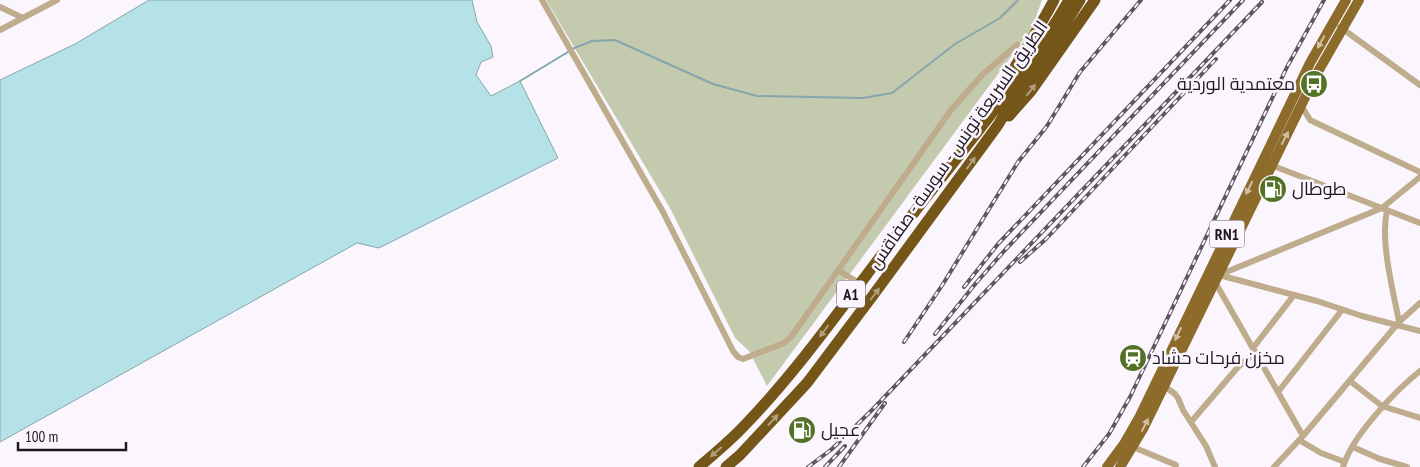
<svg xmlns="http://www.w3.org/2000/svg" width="1420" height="467" viewBox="0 0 1420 467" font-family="'PT Sans Narrow',Cairo,sans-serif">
<rect width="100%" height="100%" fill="#fbf6fd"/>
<path fill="#c4caae" d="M 546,0 L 1042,0 L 1032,28 L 767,386 L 749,351 L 735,338 L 670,208 Z"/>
<path fill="#b4e2e7" stroke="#87a5ac" d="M 149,0 L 472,0 L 477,22 L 491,46 L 493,57 L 481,62 L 476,75 L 491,96 L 520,81 L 558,158 L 379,248 L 357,243 L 0,442 L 0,80 L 75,44 Z"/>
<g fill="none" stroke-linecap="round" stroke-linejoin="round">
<path stroke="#87a5ac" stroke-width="2" d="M 572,49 L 592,41 L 615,40 L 713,84 L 757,96 L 863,98 L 892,93 L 955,44 L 1000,18 L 1018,0
M 520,81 L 568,52"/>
<path stroke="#beac8c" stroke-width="6" d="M 542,0 L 663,212 L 733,351 L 738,357 L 743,359 L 784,343 L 791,337 L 951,110 L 982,75 L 1017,45
M 0,7 L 23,18
M 1340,27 L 1420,85
M 0,30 L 57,0
M 1301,105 L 1310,120 L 1420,172
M 1271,165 L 1420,223
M 1387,210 C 1380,243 1393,289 1399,322
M 838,270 L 859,283
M 1219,275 L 1382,208 L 1420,177
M 1219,275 L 1317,301 L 1362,316 L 1420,331
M 1215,282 L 1303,436
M 1253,348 L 1294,295
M 1350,381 L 1382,406 L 1420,418
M 1164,386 L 1175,394 L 1178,398 L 1183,410 L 1206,446 L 1215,467
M 1278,392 L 1342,310
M 1191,422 L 1238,367 L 1256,352
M 1299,440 L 1321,453 L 1345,462
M 1133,447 L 1176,465
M 1353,447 L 1380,459 L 1407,467
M 1274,467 L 1303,436 L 1399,322 L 1420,303
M 1343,467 C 1352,436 1395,391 1420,371"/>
<path stroke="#8c6b2b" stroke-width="10" d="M 1107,467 L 1124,444 L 1140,416 L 1310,63 L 1346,0
M 1120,467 L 1143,429 L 1316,75 L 1359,0"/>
<path stroke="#745618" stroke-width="11" d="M 1002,90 C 1018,59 1038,31 1054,0
M 1009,116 L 1031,91 L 1095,0
M 699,467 C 714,454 730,441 744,426 C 804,364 853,291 906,223 C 962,150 1023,80 1069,0
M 726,467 L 740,455 L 807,383 L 874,294 L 998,125 L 1021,87 L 1055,40 L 1080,0"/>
<g stroke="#5e5761" stroke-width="4">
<path id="rail" d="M 1020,262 L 1046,239 L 1216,59
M 964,287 L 998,244 L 1230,0
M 935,334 L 976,283 L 1005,250 L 1243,0
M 904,342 L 943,284 L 1018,162 L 1047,126 L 1080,72 L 1141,0
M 808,467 L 832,449 L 873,409 L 1262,2
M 825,467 L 845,446
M 839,467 L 885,403
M 1083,467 L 1109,434 L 1130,397 L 1287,67 L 1324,0"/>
</g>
<use href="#rail" stroke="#fbf6fd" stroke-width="2" stroke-dasharray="5.5" stroke-linecap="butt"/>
</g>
<defs><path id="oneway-solid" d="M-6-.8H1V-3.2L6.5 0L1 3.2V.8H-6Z" transform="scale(1.25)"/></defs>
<g fill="#cfbea9">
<use href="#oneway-solid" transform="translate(1321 42) rotate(119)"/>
<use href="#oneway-solid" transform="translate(1285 138) rotate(-63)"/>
<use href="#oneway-solid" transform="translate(1249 188) rotate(116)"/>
<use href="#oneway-solid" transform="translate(1178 334) rotate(115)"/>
<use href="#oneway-solid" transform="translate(1145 425) rotate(-63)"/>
</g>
<g fill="#b19e7f">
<use href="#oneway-solid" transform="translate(1031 90) rotate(-52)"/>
<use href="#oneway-solid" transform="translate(971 163) rotate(-54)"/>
<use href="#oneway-solid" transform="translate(875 294) rotate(-53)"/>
<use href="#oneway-solid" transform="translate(824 331) rotate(127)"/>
<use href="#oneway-solid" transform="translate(773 420) rotate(-47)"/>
<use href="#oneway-solid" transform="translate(716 452) rotate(139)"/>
</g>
<defs>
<g id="bus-disc" transform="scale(1.4375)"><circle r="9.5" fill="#547227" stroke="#fbf6fd"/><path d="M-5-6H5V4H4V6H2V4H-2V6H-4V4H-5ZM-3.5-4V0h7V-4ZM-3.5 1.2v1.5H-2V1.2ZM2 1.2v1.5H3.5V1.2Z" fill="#fff"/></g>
<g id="fuel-disc" transform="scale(1.4375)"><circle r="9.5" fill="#547227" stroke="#fbf6fd"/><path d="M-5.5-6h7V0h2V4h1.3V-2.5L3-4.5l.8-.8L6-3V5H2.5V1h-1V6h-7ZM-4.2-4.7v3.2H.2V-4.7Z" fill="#fff"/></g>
<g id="station-disc" transform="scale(1.4375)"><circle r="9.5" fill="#547227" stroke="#fbf6fd"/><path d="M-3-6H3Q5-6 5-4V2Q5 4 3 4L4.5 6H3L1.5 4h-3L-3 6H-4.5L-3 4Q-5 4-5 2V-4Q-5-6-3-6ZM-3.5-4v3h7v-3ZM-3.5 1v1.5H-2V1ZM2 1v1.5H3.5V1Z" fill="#fff"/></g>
</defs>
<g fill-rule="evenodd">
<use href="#bus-disc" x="1314" y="84"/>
<use href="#fuel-disc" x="1273" y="189"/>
<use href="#station-disc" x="1133" y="358"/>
<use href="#fuel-disc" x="802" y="430"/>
</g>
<g text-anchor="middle" stroke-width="5" stroke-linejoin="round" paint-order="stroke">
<g fill="#fbf6fd" stroke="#615a64" stroke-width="1">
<rect x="1209.5" y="220.5" width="35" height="27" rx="4"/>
<rect x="837" y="280.5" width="28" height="27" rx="4"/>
</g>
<g font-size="16" font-weight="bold" fill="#1f1722">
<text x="1227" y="240">RN1</text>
<text x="851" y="300">A1</text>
</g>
<g font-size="18" fill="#1f1722" stroke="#fbf6fd" text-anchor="start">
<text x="1295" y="90" text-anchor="end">معتمدية الوردية</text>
<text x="1292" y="195">طوطال</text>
<text x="1152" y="364">مخزن فرحات حشاد</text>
<text x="821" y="436">عجيل</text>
</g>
<g font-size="18" fill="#1f1722" stroke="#fbf6fd">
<text transform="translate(958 145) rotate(-55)" y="6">الطريق السريعة تونس - سوسة - صفاقس</text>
</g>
</g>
<path d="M18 442v8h108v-8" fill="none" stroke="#1f1722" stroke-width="2.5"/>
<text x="25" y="442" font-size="15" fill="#1f1722" stroke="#fbf6fd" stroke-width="4" paint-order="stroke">100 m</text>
</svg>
